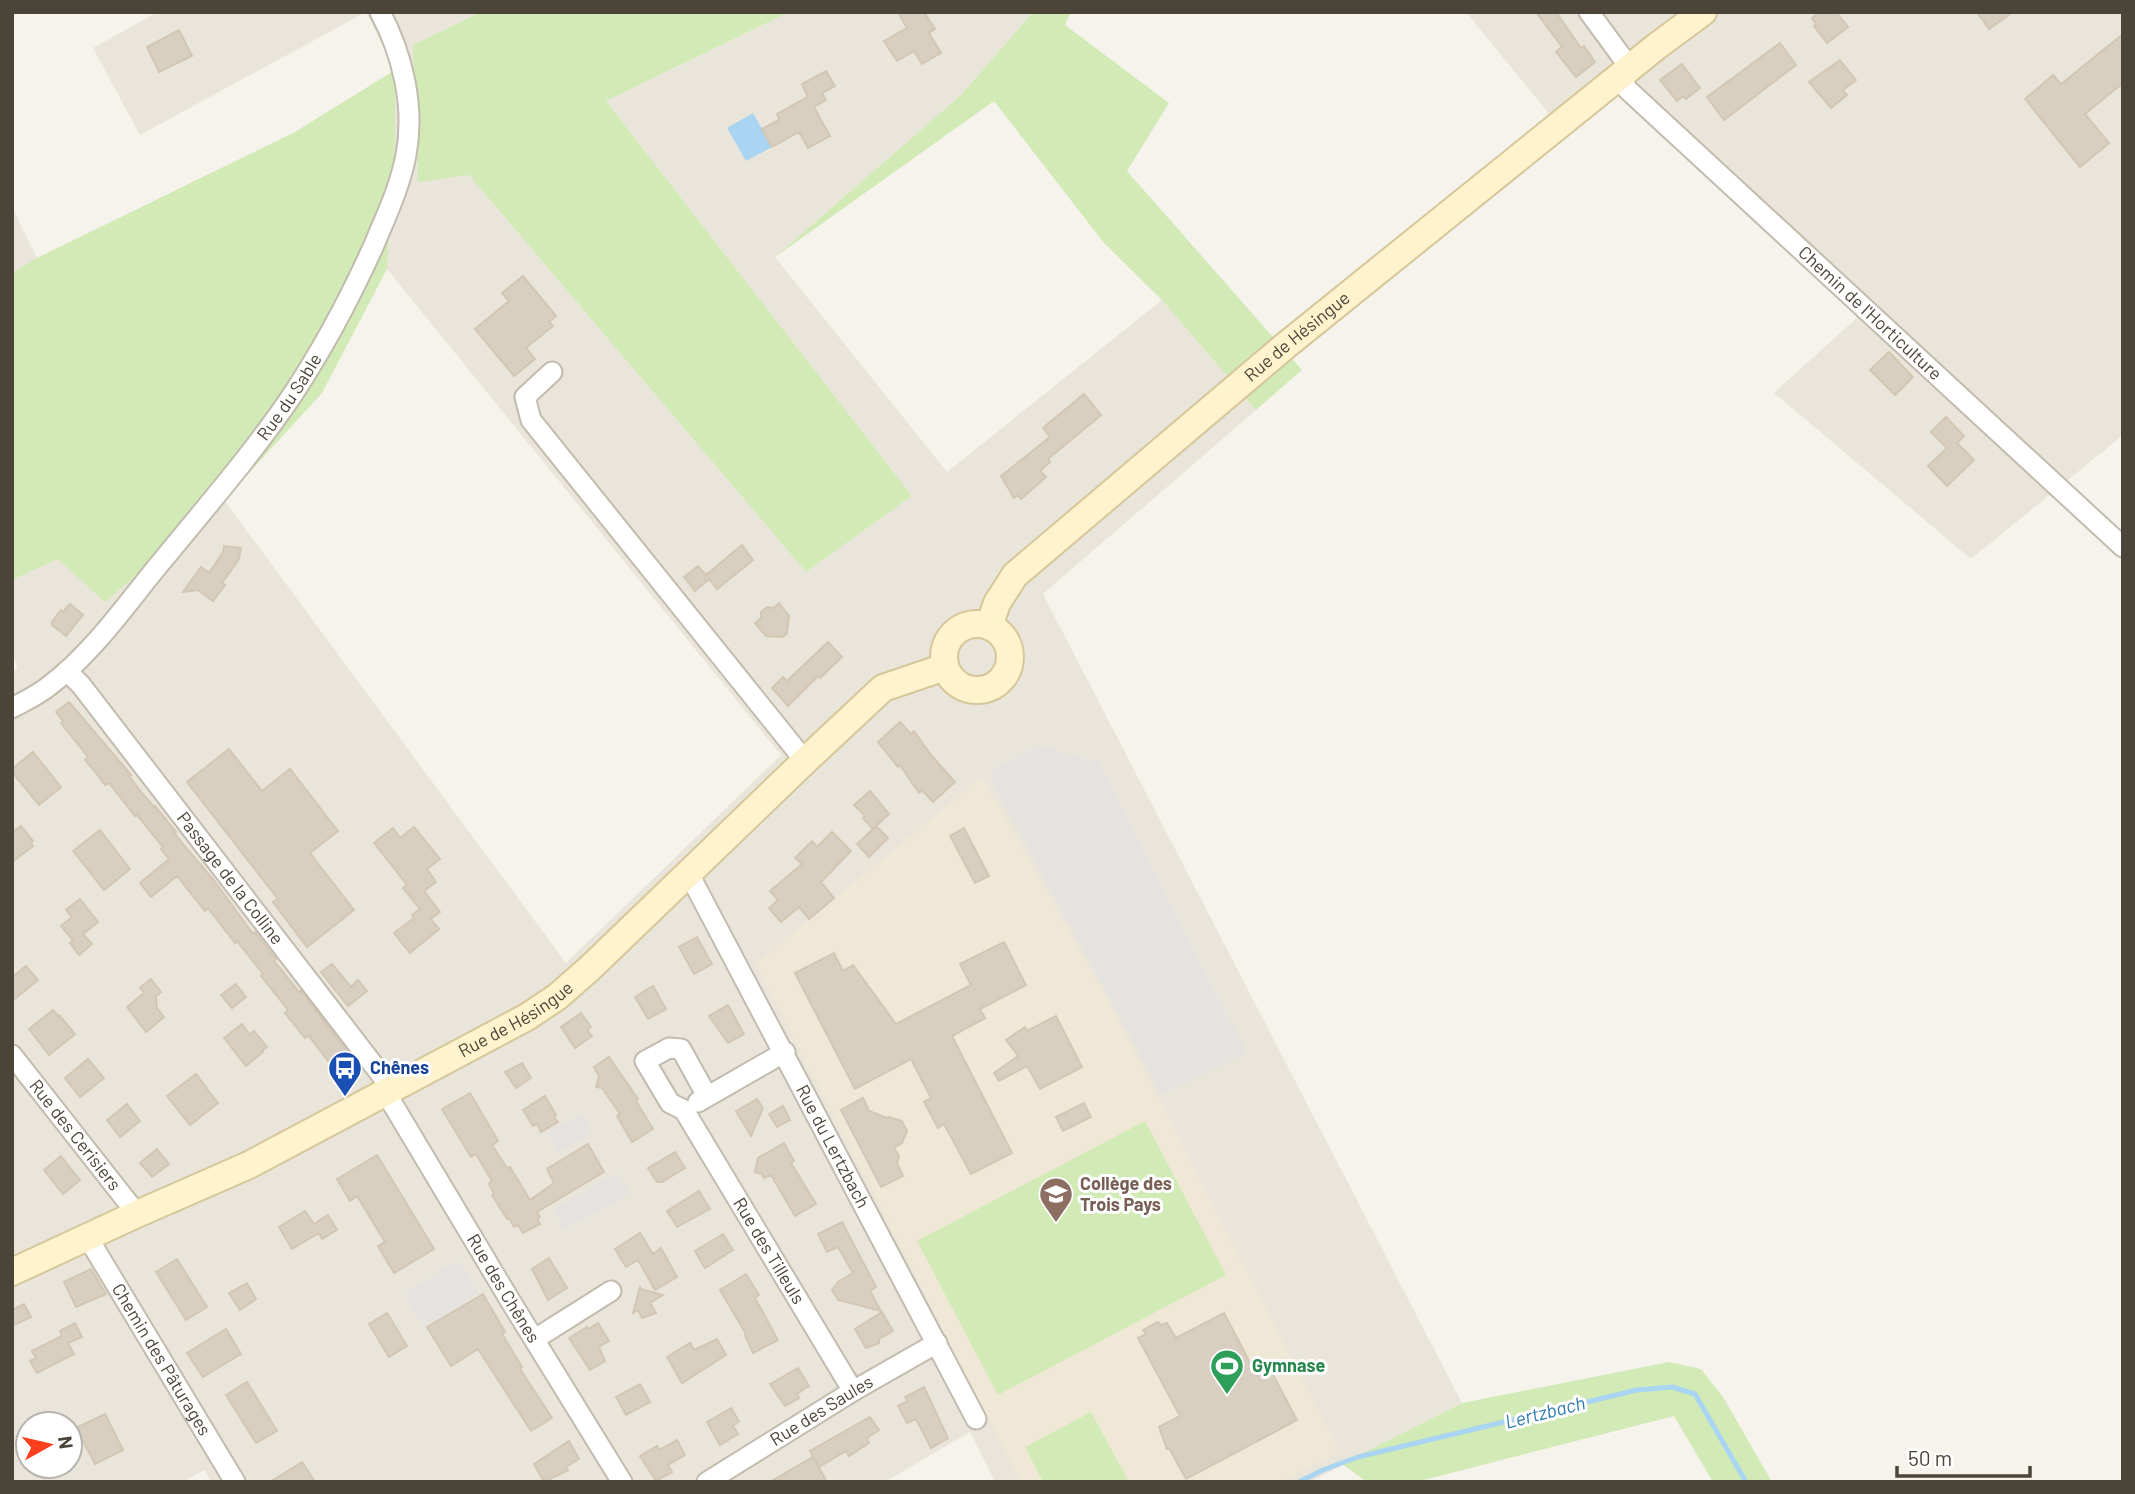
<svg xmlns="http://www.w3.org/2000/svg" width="2135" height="1494" viewBox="0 0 2135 1494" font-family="Barlow,sans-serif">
<rect width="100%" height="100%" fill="#f6f3ec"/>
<path fill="#eae5da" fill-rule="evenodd" d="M 158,12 L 366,12 L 140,135 L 93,48 Z
M 366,12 L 481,12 L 413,45 L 469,175 L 806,572 L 912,496 L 606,101 L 789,12 L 1033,12 L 961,95 L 775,257 L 947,472 L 1162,300 L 1256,410 L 1043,594 L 1462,1403 L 1310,1482 L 995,1482 L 970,1432 L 885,1482 L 212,1482 L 204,1470 L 183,1482 L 12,1482 L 12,671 L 18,668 L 12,655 L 12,580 L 58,559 L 224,500 L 566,963 L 781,755 L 387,269 L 395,139 L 395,70 ZM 28,1424 L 70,1424 L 70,1466 L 28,1466 Z
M 1466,12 L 2123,12 L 2123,435 L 1971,559 L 1774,393 L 1860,315 L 1608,79 L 1550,115 Z
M 12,207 L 37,258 L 12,273 Z"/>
<path fill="#efe8d6" d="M 982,777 L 1107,998 L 1339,1451 L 1283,1482 L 1021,1482 L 756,964 Z"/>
<path fill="#d2eab5" d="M 481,12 L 789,12 L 606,101 L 912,496 L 806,572 L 469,175 L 418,182 L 413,45 Z
M 1033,12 L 1071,12 L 1065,25 L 1169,103 L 1127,171 L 1302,370 L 1256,410 L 1162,300 L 1104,243 L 994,101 L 775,257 L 961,95 Z
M 395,70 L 395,139 L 387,269 L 322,393 L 224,500 L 105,602 L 58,559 L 12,580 L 12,273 L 37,258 L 295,132 Z
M 1145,1121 L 1226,1275 L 998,1395 L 917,1241 Z
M 1669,1362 L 1701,1369 L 1723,1397 L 1772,1482 L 1713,1482 L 1674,1416 L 1416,1482 L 1367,1482 L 1342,1464 L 1462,1403 Z
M 1091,1412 L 1129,1482 L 1043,1482 L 1025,1447 Z"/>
<path fill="#e5e3e0" d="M 1037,745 L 1098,762 L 1247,1053 L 1162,1095 L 990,776 L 994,768 Z
M 582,1113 L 592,1132 L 558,1151 L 548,1132 Z
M 618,1173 L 630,1194 L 564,1230 L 553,1210 Z
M 459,1260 L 479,1293 L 424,1327 L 404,1294 Z"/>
<path fill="#a9d4f2" d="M 753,113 L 772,147 L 746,161 L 727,128 Z"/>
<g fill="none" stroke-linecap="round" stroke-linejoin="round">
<path stroke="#a9d4f2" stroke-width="5" d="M 1299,1482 L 1323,1470 L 1358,1457 L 1637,1390 L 1672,1387 L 1695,1394 L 1746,1482"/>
</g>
<path fill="#d8cfc1" stroke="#d3c7b4" stroke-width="2" d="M 898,12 L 924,12 L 935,29 L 929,33 L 941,53 L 922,64 L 914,51 L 897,61 L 884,41 L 907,28 Z
M 1536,12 L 1556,12 L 1581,48 L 1584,46 L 1595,62 L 1576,77 L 1556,52 L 1562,47 Z
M 1820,12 L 1836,12 L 1848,27 L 1827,43 L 1814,26 L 1816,24 L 1812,18 Z
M 1977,12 L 2013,12 L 1989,29 Z
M 179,30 L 192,56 L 159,72 L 147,47 Z
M 2123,34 L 2123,83 L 2085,114 L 2109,143 L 2080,167 L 2025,99 L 2053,75 L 2061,84 Z
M 1780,43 L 1796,65 L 1724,120 L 1707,97 Z
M 1840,60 L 1856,80 L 1843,90 L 1847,95 L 1831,108 L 1809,82 Z
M 1682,64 L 1700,88 L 1686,99 L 1683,96 L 1677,101 L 1660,80 Z
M 826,71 L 835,86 L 822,93 L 826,100 L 814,107 L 830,136 L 808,148 L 799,132 L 772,147 L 762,129 L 779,120 L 777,114 L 808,97 L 802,84 Z
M 523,276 L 556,316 L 549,322 L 553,326 L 526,348 L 535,359 L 514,376 L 475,329 L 509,301 L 502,293 Z
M 1889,352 L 1913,377 L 1895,395 L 1870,370 Z
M 1084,394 L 1101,415 L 1048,459 L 1050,462 L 1040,471 L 1046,477 L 1021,499 L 1018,495 L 1014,498 L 1001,476 L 1050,437 L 1043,428 Z
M 1946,417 L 1964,436 L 1957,443 L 1974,460 L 1947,486 L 1928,466 L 1947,448 L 1931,432 Z
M 742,545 L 753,560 L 717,589 L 709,579 L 695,591 L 684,577 L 698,566 L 706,575 Z
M 224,546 L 241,548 L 239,559 L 222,583 L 225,585 L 213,601 L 198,590 L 183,592 L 201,567 L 209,573 L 223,552 Z
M 779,603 L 789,616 L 787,633 L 783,637 L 766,636 L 755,623 L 761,618 L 761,612 L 767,607 L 774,608 Z
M 70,604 L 83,615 L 66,636 L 52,625 L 52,622 L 61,610 L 63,612 Z
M 828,642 L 842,657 L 820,678 L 818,676 L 788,706 L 772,688 L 783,677 L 787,681 Z
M 69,702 L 131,775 L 129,776 L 141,792 L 154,807 L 155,806 L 176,832 L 174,833 L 187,849 L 213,879 L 253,934 L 255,932 L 276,959 L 274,961 L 299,992 L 301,990 L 358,1066 L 344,1076 L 338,1068 L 335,1070 L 308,1035 L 305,1038 L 285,1013 L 288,1010 L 261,976 L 263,974 L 244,950 L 237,941 L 235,943 L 208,908 L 205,911 L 177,876 L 151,897 L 140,883 L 169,859 L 161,849 L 163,847 L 137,815 L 135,816 L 109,783 L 105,785 L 92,768 L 85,760 L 88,757 L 61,723 L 63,721 L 56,712 Z
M 900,722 L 911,734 L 914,731 L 931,755 L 955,782 L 933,802 L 922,790 L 919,793 L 900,765 L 898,767 L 878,742 Z
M 229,749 L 262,791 L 290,769 L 338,831 L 310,853 L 354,910 L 307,947 L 273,902 L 278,899 L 187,782 Z
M 33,752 L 61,787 L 39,805 L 12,772 L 12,769 Z
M 870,791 L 889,814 L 873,829 L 863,818 L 865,816 L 854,805 Z
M 21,826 L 33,841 L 31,843 L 33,846 L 12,862 L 12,832 Z
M 876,826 L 888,838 L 869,857 L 857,844 Z
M 414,827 L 440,859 L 427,869 L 436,882 L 424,891 L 440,912 L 431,919 L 439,929 L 410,953 L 394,933 L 414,918 L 412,915 L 420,909 L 403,888 L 407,885 L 374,843 L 393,828 L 400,838 Z
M 964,828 L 989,876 L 975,883 L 950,836 Z
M 100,830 L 130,869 L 104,890 L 73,851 Z
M 832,832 L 851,851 L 821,882 L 834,898 L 809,919 L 799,907 L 781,922 L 769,908 L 778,900 L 770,891 L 802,864 L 795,858 L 812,841 L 817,847 Z
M 80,899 L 98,922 L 83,934 L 92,944 L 79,955 L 70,943 L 73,941 L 61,926 L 72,917 L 66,910 Z
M 697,937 L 712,964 L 694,974 L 679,947 Z
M 1004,942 L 1026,985 L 980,1009 L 985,1018 L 952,1036 L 1012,1153 L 971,1174 L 944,1124 L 938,1128 L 924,1102 L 931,1098 L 911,1059 L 855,1089 L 795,973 L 834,953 L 843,971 L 853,965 L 896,1024 L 971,985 L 960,964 Z
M 332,964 L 351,987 L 358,980 L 367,991 L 348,1006 L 321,972 Z
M 26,966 L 38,980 L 12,1001 L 12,977 Z
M 151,979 L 161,992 L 156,996 L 157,1008 L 164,1017 L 146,1032 L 127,1007 L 144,993 L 140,988 Z
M 236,984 L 246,997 L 232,1008 L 221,995 Z
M 653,986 L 666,1009 L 648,1019 L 635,997 Z
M 728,1005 L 744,1034 L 728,1043 L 709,1016 Z
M 53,1010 L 59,1017 L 60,1016 L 75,1034 L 49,1055 L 29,1029 Z
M 581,1013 L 591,1027 L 587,1030 L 592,1036 L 575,1048 L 561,1027 Z
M 1056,1016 L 1082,1067 L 1040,1089 L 1027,1066 L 999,1081 L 994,1073 L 1018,1056 L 1006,1040 L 1025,1027 L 1027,1031 Z
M 242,1024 L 250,1035 L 254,1031 L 267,1047 L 262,1051 L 263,1052 L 246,1066 L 224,1038 Z
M 609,1057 L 638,1099 L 636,1101 L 653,1129 L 632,1142 L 617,1116 L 620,1114 L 602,1088 L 596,1087 L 599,1076 L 594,1067 Z
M 88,1059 L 104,1078 L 80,1097 L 65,1078 Z
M 522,1063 L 531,1078 L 516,1088 L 505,1072 Z
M 196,1074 L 218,1103 L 190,1125 L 167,1096 Z
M 470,1093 L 498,1141 L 492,1145 L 507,1168 L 510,1167 L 530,1200 L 554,1183 L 547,1169 L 588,1144 L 604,1172 L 537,1212 L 540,1217 L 537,1219 L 540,1224 L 523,1233 L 518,1225 L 514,1227 L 509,1218 L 507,1219 L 492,1195 L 494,1193 L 489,1184 L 492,1181 L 476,1154 L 471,1157 L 442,1109 Z
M 545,1096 L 556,1115 L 554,1117 L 558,1122 L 541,1132 L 537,1124 L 533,1126 L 523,1110 Z
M 863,1098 L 869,1111 L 887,1118 L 889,1117 L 902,1121 L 907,1131 L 902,1143 L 894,1148 L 899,1156 L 897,1163 L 903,1176 L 881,1187 L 841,1110 Z
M 757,1099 L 763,1108 L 751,1136 L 736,1111 Z
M 1084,1103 L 1091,1117 L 1063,1131 L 1056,1117 Z
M 127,1104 L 140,1121 L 120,1137 L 107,1120 Z
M 783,1106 L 790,1120 L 777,1127 L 769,1114 Z
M 784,1143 L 794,1161 L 791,1163 L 816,1204 L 795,1216 L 771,1175 L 764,1178 L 762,1174 L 755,1172 L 758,1158 Z
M 157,1149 L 169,1164 L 152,1177 L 140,1163 Z
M 675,1152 L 685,1168 L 662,1182 L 657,1182 L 648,1168 Z
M 377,1155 L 434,1249 L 394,1273 L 378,1246 L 385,1242 L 357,1196 L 350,1201 L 337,1179 Z
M 61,1156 L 80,1180 L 63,1194 L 44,1170 Z
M 699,1191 L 710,1209 L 677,1227 L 667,1211 Z
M 305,1211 L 314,1224 L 328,1215 L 337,1230 L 322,1239 L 319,1233 L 292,1249 L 279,1227 Z
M 842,1222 L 876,1287 L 870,1291 L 881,1311 L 838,1300 L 832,1290 L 838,1282 L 853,1273 L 838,1247 L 827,1252 L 818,1234 Z
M 640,1233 L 653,1254 L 661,1248 L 677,1277 L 655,1290 L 638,1260 L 626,1267 L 615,1249 Z
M 723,1234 L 733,1250 L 705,1268 L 695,1251 Z
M 549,1258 L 567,1288 L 548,1300 L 532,1269 Z
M 177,1259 L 207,1307 L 186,1320 L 156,1272 Z
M 91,1269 L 106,1294 L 76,1307 L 64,1282 Z
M 746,1274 L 759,1295 L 755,1298 L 778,1340 L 753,1353 L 745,1335 L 746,1334 L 720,1290 Z
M 247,1283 L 256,1299 L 240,1310 L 229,1293 Z
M 640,1287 L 641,1289 L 663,1295 L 650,1303 L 656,1313 L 642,1318 L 638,1310 L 633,1313 Z
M 483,1294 L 505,1332 L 502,1334 L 522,1367 L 520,1369 L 552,1418 L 531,1431 L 478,1349 L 451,1366 L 427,1327 Z
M 24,1304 L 31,1317 L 12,1326 L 12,1310 Z
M 882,1312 L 893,1331 L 879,1339 L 879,1343 L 866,1348 L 855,1329 Z
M 387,1313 L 407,1346 L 389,1357 L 369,1324 Z
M 1224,1313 L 1257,1376 L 1270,1369 L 1297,1420 L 1186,1479 L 1169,1448 L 1167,1449 L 1159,1427 L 1180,1416 L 1138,1338 L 1146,1334 L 1143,1330 L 1158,1322 L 1161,1325 L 1167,1323 L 1176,1338 Z
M 75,1323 L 82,1337 L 68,1343 L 74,1354 L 37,1373 L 30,1361 L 36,1358 L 32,1351 L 62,1336 L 60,1331 Z
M 598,1323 L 609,1341 L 599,1347 L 605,1361 L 590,1370 L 569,1338 L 587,1327 L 589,1329 Z
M 226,1329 L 241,1354 L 203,1377 L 187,1353 Z
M 717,1339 L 726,1355 L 682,1383 L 667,1357 L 690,1343 L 694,1350 Z
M 798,1368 L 809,1386 L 797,1394 L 799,1398 L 785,1406 L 770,1384 Z
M 247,1382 L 277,1431 L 256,1443 L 226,1395 Z
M 640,1384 L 650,1402 L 626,1415 L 616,1397 Z
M 924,1387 L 948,1438 L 931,1448 L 916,1419 L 907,1423 L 898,1406 L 907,1401 L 905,1397 Z
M 731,1408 L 739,1421 L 733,1426 L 738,1434 L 720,1445 L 707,1422 Z
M 105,1414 L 123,1450 L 95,1464 L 76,1428 Z
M 870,1417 L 879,1430 L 867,1438 L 869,1443 L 849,1456 L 846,1451 L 819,1467 L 810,1451 Z
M 677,1440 L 685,1455 L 668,1465 L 672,1472 L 656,1481 L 640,1456 L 657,1446 L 659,1450 Z
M 569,1441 L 579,1459 L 566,1467 L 568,1470 L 544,1482 L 534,1464 Z
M 813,1457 L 827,1482 L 770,1482 Z
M 302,1462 L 315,1482 L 270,1482 Z"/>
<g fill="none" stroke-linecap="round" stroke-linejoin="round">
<g stroke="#c2bbae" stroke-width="23">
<g id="minor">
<path d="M 1589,12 L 1630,68"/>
<path id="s1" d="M 1619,77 L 1628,90 L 2123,547"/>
<path d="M 552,372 L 525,397 L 531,420 L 805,761"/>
<path id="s2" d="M 67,671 L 81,685 L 392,1089"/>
<path id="s3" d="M 12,708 C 25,701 38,695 49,686 C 93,653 127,603 162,561 C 207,506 254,452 293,394 C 324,347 351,296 374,245 C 386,216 400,187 406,155 C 415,107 403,55 380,12"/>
<path id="s4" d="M 689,874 L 976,1419"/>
<path id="s5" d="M 12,1055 L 137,1214"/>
<path id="s6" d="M 386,1093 L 511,1302 L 622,1482"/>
<path id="s7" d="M 707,1096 L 681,1049 L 669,1048 L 645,1061 L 670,1103 L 684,1110 L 853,1391"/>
<path d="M 698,1102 L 785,1052"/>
<path id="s8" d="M 88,1238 L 235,1482"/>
<path d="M 535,1339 L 611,1291"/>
<path id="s9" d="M 707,1482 L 853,1391 L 937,1343"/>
</g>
</g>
<g stroke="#d6c79b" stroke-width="30">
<g id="secondary">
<circle cx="977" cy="657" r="33"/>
<path id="s10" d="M 989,626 L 997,603 L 1015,575 L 1285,346 L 1657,46 L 1703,12"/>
<path id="s11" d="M 12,1272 L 137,1214 L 249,1165 L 527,1017 L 557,997 L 589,969 L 805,761 L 883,688 L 945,667"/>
</g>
</g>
<use href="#minor" stroke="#fff" stroke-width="19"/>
<use href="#secondary" stroke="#fff3cd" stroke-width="26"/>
</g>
<defs>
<g id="bus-pin" transform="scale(1.75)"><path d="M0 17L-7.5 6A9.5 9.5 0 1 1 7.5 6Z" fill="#1a4fb4" stroke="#fff"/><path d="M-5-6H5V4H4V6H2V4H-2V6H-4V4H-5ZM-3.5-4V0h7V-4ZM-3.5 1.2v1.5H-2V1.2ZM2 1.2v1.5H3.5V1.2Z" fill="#fff"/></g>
<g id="school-pin" transform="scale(1.75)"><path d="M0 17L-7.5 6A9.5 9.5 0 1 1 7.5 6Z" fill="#8d6e63" stroke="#fff"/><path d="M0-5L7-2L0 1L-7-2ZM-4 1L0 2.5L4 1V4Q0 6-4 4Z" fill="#fff"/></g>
<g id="stadium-pin" transform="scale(1.75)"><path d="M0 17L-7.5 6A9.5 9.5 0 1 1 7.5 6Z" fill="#2e9e5b" stroke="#fff"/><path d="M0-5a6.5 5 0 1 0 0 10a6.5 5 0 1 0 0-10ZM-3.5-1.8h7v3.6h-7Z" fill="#fff"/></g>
</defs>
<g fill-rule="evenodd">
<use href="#bus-pin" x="345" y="1068"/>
<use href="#school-pin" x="1056" y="1194"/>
<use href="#stadium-pin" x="1227" y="1366"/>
</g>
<g text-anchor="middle" stroke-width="6" stroke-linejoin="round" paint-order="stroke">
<g font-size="18" fill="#4b4439" stroke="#fff">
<text dy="6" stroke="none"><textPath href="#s1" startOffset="345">Chemin de l'Horticulture</textPath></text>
<text dy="6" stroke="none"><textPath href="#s10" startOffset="427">Rue de Hésingue</textPath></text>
<text dy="6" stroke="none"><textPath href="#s3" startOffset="420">Rue du Sable</textPath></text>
<text dy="6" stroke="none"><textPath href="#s2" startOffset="264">Passage de la Colline</textPath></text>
<text dy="6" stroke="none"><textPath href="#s11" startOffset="564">Rue de Hésingue</textPath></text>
<text dy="6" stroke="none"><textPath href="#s5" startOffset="102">Rue des Cerisiers</textPath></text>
<text dy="6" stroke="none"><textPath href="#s4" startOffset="308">Rue du Lertzbach</textPath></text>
<text dy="6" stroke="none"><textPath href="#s7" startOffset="322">Rue des Tilleuls</textPath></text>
<text dy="6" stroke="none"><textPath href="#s6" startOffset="228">Rue des Chênes</textPath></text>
<text dy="6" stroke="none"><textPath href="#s8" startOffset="142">Chemin des Pâturages</textPath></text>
<text dy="6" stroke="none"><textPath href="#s9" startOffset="135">Rue des Saules</textPath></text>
</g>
<g font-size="18" font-weight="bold" fill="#164399" stroke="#fff" text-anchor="start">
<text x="370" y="1074">Chênes</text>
</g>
<g font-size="18" font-weight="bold" fill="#785e54" stroke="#fff" text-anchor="start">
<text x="1080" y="1190">Collège des<tspan x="1080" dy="21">Trois Pays</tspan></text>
</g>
<g font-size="18" font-weight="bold" fill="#27864d" stroke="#fff" text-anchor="start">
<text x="1252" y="1372">Gymnase</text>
</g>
<g font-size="19" font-style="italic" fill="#2e7ab2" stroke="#fff">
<text transform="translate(1545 1412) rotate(-14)" y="7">Lertzbach</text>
</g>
</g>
<rect width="2135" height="1494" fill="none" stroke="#4b4439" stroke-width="28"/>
<g transform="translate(49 1445) rotate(82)"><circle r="33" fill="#ffffff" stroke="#b7b4b0" stroke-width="2"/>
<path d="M0-5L12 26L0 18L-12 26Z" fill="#fc3f1d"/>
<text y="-10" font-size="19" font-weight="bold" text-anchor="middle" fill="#4b4439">N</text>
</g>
<path d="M1897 1466v10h133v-10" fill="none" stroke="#4b4439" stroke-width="3.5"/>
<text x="1908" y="1466" font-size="21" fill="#4b4439" stroke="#ffffff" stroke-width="5" paint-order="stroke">50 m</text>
</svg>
